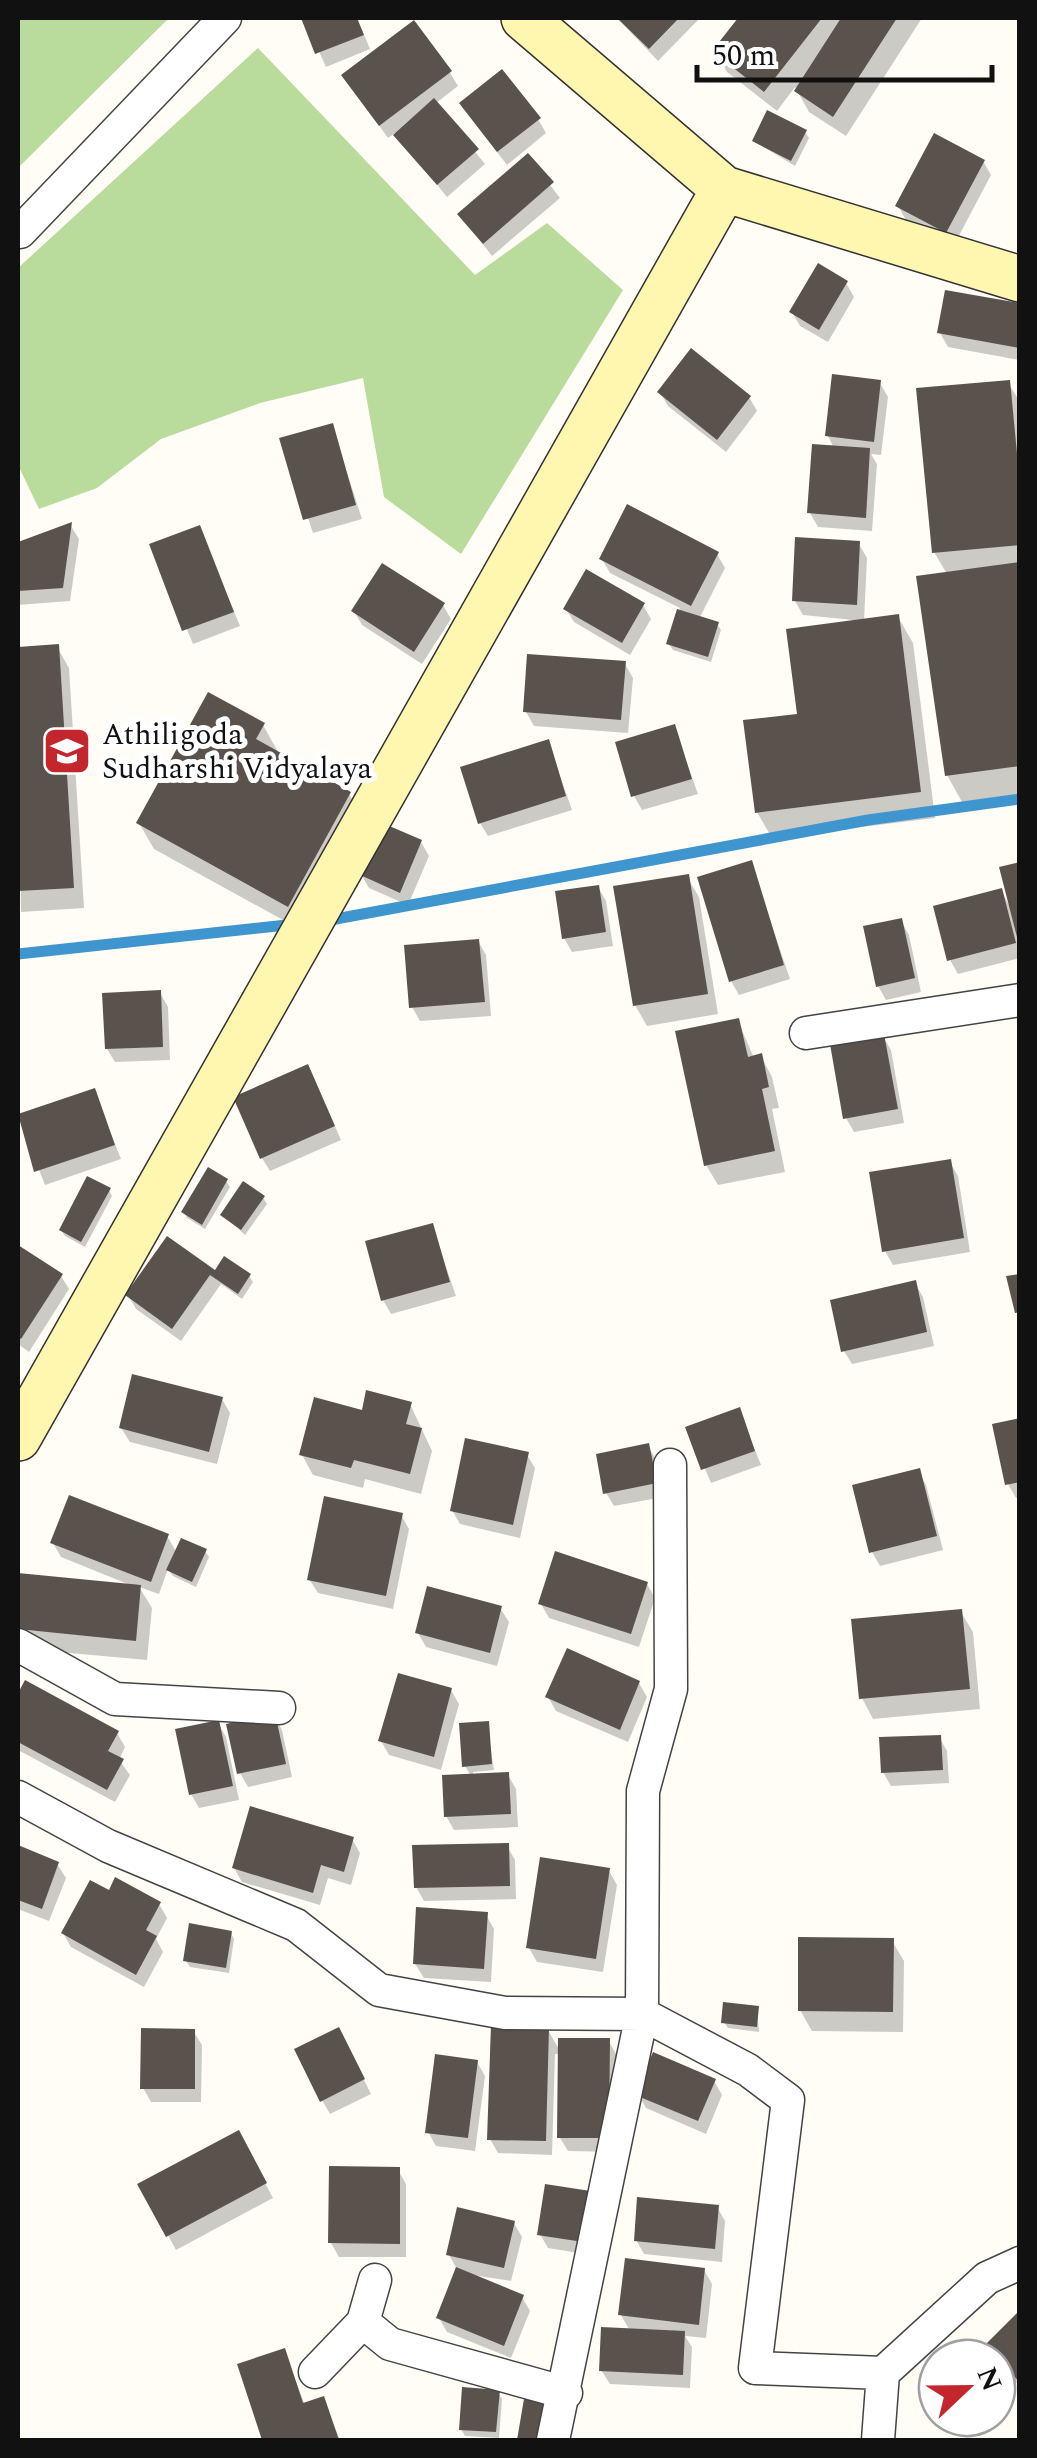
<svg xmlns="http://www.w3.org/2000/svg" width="1037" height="2458" viewBox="0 0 1037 2458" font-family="Spectral,serif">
<rect width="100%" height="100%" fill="#fffdf5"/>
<path fill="#b9dc9c" d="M 18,18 L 169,18 L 18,168 Z
M 258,48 L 475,275 L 547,223 L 623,290 L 461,554 L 384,497 L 363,378 L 260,403 L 161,439 L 97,488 L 39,509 L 18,465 L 18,268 Z"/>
<path fill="#0003" d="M 304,18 L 357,18 L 370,49 L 326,67 Z
M 617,18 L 700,18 L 658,61 Z
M 741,18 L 922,18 L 846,136 L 809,112 L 795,87 L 777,111 L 727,72 L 715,51 Z
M 450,73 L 458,86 L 436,103 L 485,164 L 447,197 L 395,133 L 388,138 L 344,76 Z
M 470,117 L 538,119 L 546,133 L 507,165 Z
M 805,132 L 809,138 L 795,166 L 754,141 Z
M 528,156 L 560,198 L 492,256 L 460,214 Z
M 983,161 L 991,175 L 954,245 L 906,220 L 898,206 Z
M 846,283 L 854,297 L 828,342 L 800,326 L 792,312 Z
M 1020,306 L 1020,360 L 948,347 L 940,333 Z
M 880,383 L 888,397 L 881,455 L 871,454 L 877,464 L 872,531 L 818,527 L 810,513 L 834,448 L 828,436 Z
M 1008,383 L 1020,402 L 1020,794 L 962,802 L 947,775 L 947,574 L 934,552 Z
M 660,392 L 749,397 L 757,411 L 726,452 L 668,406 Z
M 332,426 L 362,519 L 313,533 L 282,439 Z
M 71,526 L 79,539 L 70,601 L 18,605 L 18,545 Z
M 199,528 L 240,626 L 193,644 L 152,546 Z
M 859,544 L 867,558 L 864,621 L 898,617 L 913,643 L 935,818 L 772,838 L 757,812 L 800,716 L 863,621 L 803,615 L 795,601 Z
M 717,554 L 725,568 L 699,619 L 717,624 L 721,630 L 711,662 L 673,650 L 669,644 L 680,608 L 610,573 L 602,559 Z
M 443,605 L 451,619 L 422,664 L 362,625 L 354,611 Z
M 643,605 L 651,619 L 630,655 L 574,622 L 566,609 Z
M 57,647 L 69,668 L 84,908 L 21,912 L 18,649 Z
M 625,664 L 633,678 L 628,733 L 534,726 L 526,712 Z
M 263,725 L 278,752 L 349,794 L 364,820 L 303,931 L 154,849 L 139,823 Z
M 674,727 L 698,794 L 642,810 L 634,796 Z
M 548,742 L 572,810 L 488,836 L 480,823 Z
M 421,842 L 429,856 L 408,905 L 369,888 L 361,874 Z
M 751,863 L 790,979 L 739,995 L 731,981 Z
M 1020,865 L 1020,958 L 958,974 L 950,960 L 1001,891 L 1011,908 Z
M 687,877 L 699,897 L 718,1014 L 647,1026 L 635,1005 Z
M 598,887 L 606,901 L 613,946 L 572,952 L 564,938 Z
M 901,921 L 909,935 L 921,992 L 886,1000 L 878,986 Z
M 478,941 L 486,955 L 491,1016 L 420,1021 L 412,1007 Z
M 160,993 L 168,1007 L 170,1060 L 115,1062 L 107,1049 Z
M 738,1021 L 754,1058 L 761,1056 L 772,1077 L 779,1108 L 772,1109 L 785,1172 L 718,1185 L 706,1165 Z
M 883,1036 L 891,1050 L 904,1123 L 854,1132 L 846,1118 Z
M 315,1081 L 341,1140 L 270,1171 L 262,1158 Z
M 94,1091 L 121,1159 L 45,1185 L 18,1117 Z
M 950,1162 L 958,1176 L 970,1252 L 893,1265 L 885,1251 Z
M 226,1181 L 230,1187 L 205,1229 L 187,1218 L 184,1212 Z
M 109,1190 L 112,1196 L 85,1247 L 65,1236 L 61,1230 Z
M 263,1198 L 267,1204 L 245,1235 L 223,1215 Z
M 432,1226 L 456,1296 L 391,1314 L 383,1300 Z
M 167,1239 L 214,1275 L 249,1276 L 253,1282 L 242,1299 L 221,1284 L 181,1341 L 136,1309 L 128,1295 Z
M 18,1248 L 61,1276 L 69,1289 L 29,1352 L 18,1344 Z
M 915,1283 L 923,1297 L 934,1346 L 852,1364 L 844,1351 Z
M 222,1399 L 230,1413 L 217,1464 L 130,1442 L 121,1428 Z
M 410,1404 L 432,1451 L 421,1494 L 365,1479 L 363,1488 L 313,1475 L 302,1455 L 363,1413 Z
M 739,1410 L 761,1465 L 711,1483 L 688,1428 Z
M 1020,1421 L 1020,1497 L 1016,1498 L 1008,1484 Z
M 648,1446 L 656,1460 L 663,1497 L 614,1506 L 606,1493 Z
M 527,1455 L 535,1468 L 520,1538 L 460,1524 L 452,1510 Z
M 918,1471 L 926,1485 L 943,1550 L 880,1566 L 872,1552 Z
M 401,1515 L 409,1529 L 393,1609 L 318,1593 L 309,1579 Z
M 167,1536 L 177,1553 L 205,1551 L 209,1557 L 196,1587 L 173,1576 L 168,1569 L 159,1594 L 139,1587 L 152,1608 L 147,1660 L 25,1649 L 18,1636 L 18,1576 L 135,1587 L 61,1557 L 53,1543 Z
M 647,1584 L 655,1598 L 639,1647 L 549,1618 L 541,1604 Z
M 500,1608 L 509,1622 L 497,1666 L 426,1647 L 418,1633 Z
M 961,1612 L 973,1632 L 980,1709 L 873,1719 L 862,1698 Z
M 639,1683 L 647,1697 L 628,1742 L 556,1711 L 548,1697 Z
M 26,1684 L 117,1733 L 125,1747 L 119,1760 L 130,1775 L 115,1802 L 18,1750 L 18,1699 Z
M 451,1690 L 459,1704 L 441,1770 L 389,1755 L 381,1741 Z
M 274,1716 L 282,1730 L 292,1777 L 248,1787 L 240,1773 Z
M 218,1723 L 226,1737 L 239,1800 L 199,1808 L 191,1794 Z
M 487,1723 L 494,1770 L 473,1772 L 473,1776 L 508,1775 L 516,1789 L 518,1827 L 454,1830 L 446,1816 L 471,1776 L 465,1766 Z
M 939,1737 L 947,1751 L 949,1783 L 891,1786 L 883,1772 Z
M 352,1839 L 360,1853 L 351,1885 L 328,1878 L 320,1905 L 242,1882 L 234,1868 Z
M 507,1846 L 515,1860 L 516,1899 L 424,1901 L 416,1887 Z
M 18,1848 L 57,1864 L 66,1878 L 49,1921 L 18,1909 Z
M 609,1871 L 617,1885 L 603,1972 L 537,1962 L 529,1948 Z
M 110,1894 L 159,1904 L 167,1918 L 156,1939 L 163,1952 L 144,1987 L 71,1947 L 63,1933 Z
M 486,1915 L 494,1929 L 491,1982 L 424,1978 L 415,1964 Z
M 231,1933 L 234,1939 L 229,1973 L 190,1967 L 186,1961 Z
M 892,1941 L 904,1961 L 903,2032 L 812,2031 L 800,2010 Z
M 757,2008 L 759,2032 L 728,2028 L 724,2022 Z
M 548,2030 L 560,2051 L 608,2040 L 616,2054 L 616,2152 L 568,2151 L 560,2138 L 560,2054 L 555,2054 L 552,2155 L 498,2153 L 490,2139 Z
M 194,2032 L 202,2045 L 201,2102 L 151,2102 L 143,2088 Z
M 346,2044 L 371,2094 L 330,2114 L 322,2100 Z
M 477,2062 L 485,2076 L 475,2151 L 436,2146 L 428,2132 Z
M 714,2081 L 722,2095 L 706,2134 L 646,2108 L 638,2094 Z
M 246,2147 L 273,2198 L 176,2250 L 141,2185 Z
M 398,2170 L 406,2184 L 406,2257 L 339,2257 L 331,2243 Z
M 547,2186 L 597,2256 L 548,2248 L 540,2234 Z
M 717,2207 L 725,2221 L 722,2262 L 644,2254 L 636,2240 Z
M 514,2223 L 522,2237 L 511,2281 L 466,2274 L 522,2297 L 530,2311 L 511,2358 L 447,2332 L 439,2318 L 458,2271 L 449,2255 Z
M 704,2270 L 712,2284 L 706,2338 L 685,2336 L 692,2347 L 690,2388 L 610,2384 L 601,2370 L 630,2331 L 621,2315 Z
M 1020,2317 L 1020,2386 L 1015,2381 L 1000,2396 L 997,2358 L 975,2358 Z
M 284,2351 L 305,2405 L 323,2399 L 340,2440 L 264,2440 L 240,2365 Z
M 498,2393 L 502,2399 L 499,2438 L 465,2436 L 461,2429 Z"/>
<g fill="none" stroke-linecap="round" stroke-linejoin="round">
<path stroke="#3f96cf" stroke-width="11" d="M 325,921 L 868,820 L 1020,799
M 18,954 L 296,924"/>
</g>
<path fill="#5a524d" d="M 301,18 L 357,18 L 364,35 L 315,54 Z
M 617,18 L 679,18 L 649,49 Z
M 738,18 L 822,18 L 764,92 L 712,51 Z
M 841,18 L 897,18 L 833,117 L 794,91 Z
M 414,20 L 452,71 L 379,126 L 341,75 Z
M 502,69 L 541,118 L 497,152 L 459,103 Z
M 434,98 L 479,149 L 437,185 L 393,135 Z
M 767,110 L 807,130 L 791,161 L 752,141 Z
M 934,133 L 985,160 L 946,233 L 895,206 Z
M 528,153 L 554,182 L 483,244 L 457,214 Z
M 818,263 L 848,281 L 819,330 L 789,312 Z
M 945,290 L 1020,303 L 1020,348 L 937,333 Z
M 691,348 L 751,396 L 717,440 L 657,392 Z
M 832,374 L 881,380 L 874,442 L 825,436 Z
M 1010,380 L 1020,485 L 1020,545 L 932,553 L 916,388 Z
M 333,423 L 356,505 L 303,520 L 279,438 Z
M 812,444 L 870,448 L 866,518 L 807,513 Z
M 627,504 L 719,552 L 691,606 L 599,559 Z
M 72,522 L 63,588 L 18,591 L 18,542 Z
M 200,525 L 234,612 L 182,631 L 149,544 Z
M 795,537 L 860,541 L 857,605 L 792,601 Z
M 1020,562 L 1020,766 L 945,776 L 916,576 Z
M 382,563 L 445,603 L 414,652 L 351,611 Z
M 586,569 L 645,603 L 622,643 L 563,609 Z
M 677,609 L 719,622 L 708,657 L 666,644 Z
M 899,614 L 921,792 L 755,813 L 743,720 L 797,714 L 786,629 Z
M 59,644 L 74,888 L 18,891 L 18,647 Z
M 527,654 L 626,661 L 621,720 L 523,712 Z
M 208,692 L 265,723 L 256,739 L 351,792 L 288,907 L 136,823 Z
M 675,724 L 692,779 L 631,797 L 615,742 Z
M 549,739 L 566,796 L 478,824 L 460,767 Z
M 380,822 L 422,840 L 400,893 L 358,874 Z
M 752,860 L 784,965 L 729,982 L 697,877 Z
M 1020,862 L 1020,941 L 1018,941 L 999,867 Z
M 689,874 L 708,994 L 633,1006 L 613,886 Z
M 599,885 L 606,932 L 562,939 L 555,891 Z
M 1002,888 L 1016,943 L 947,961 L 933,906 Z
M 902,918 L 915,978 L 876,987 L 863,926 Z
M 479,939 L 485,1002 L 409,1008 L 404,945 Z
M 161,990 L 163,1047 L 105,1049 L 102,993 Z
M 739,1018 L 748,1057 L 762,1053 L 769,1087 L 762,1089 L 775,1151 L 704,1166 L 675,1031 Z
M 884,1034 L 898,1109 L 843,1119 L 830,1044 Z
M 308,1064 L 335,1126 L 260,1159 L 233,1097 Z
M 95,1088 L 115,1145 L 34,1172 L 18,1114 Z
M 951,1159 L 964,1238 L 882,1252 L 869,1172 Z
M 208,1167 L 228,1179 L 202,1225 L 181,1212 Z
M 87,1176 L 111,1188 L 81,1242 L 59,1230 Z
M 243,1181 L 265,1196 L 241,1230 L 220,1215 Z
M 433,1223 L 450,1282 L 381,1301 L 365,1241 Z
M 167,1236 L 215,1270 L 224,1256 L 251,1274 L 238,1294 L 210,1275 L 172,1329 L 125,1295 Z
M 18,1245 L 63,1274 L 21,1339 L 18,1337 Z
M 1020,1274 L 1020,1312 L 1015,1313 L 1006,1276 Z
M 916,1280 L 927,1332 L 841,1352 L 830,1300 Z
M 132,1374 L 223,1397 L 209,1452 L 119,1428 Z
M 366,1390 L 412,1402 L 406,1424 L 422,1428 L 410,1474 L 354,1460 L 351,1468 L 299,1455 L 314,1397 L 362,1410 Z
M 740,1407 L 755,1451 L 701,1470 L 685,1427 Z
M 1020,1418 L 1020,1482 L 1005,1485 L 992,1424 Z
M 465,1438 L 529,1452 L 513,1525 L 450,1511 Z
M 649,1443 L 657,1483 L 603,1494 L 596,1454 Z
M 920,1468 L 937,1536 L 869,1553 L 852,1485 Z
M 69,1495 L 169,1534 L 151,1582 L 50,1543 Z
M 324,1496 L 403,1513 L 386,1596 L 307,1580 Z
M 181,1538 L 207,1549 L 192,1582 L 166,1570 Z
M 555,1551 L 648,1582 L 631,1634 L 538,1604 Z
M 18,1573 L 141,1585 L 136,1641 L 18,1629 Z
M 427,1586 L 502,1606 L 490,1653 L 415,1633 Z
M 962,1609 L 970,1689 L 859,1699 L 851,1619 Z
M 567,1648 L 640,1681 L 620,1730 L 545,1697 Z
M 398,1673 L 452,1688 L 434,1757 L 378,1741 Z
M 25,1680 L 119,1731 L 108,1751 L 124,1759 L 107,1790 L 18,1742 L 18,1693 Z
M 275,1713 L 286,1764 L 237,1774 L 226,1724 Z
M 219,1720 L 233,1786 L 189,1795 L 175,1729 Z
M 489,1721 L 492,1764 L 462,1767 L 459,1723 Z
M 941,1735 L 943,1770 L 881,1773 L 879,1737 Z
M 509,1772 L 511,1814 L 444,1817 L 442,1775 Z
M 250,1806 L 354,1837 L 344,1872 L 321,1865 L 313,1893 L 232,1868 Z
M 509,1843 L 510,1886 L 414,1888 L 412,1845 Z
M 18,1845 L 59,1862 L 42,1909 L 18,1900 Z
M 540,1857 L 610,1868 L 596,1959 L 526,1948 Z
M 115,1877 L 161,1902 L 146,1930 L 157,1936 L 136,1975 L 61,1933 L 90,1880 L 109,1890 Z
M 416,1907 L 488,1912 L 484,1969 L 413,1964 Z
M 189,1923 L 232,1931 L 226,1968 L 183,1961 Z
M 798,1937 L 894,1938 L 893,2012 L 798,2011 Z
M 723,2002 L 759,2006 L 757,2027 L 721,2023 Z
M 491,2025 L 549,2027 L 546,2141 L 487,2140 Z
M 339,2027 L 365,2079 L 320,2102 L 294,2049 Z
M 141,2028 L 195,2029 L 195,2089 L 140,2089 Z
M 558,2038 L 610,2038 L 609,2138 L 557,2138 Z
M 653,2052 L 716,2079 L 698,2121 L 635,2095 Z
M 435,2054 L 478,2060 L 468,2138 L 425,2133 Z
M 239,2130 L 267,2183 L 166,2237 L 137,2184 Z
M 329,2166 L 400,2167 L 400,2244 L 328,2243 Z
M 545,2184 L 597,2192 L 590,2243 L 537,2235 Z
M 637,2197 L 719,2205 L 715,2249 L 634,2241 Z
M 457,2207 L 515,2221 L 504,2268 L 446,2255 Z
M 625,2258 L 705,2268 L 699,2325 L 618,2315 Z
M 456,2267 L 524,2295 L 504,2346 L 436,2318 Z
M 1020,2310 L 1020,2382 L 1006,2369 L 997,2378 L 997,2358 L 972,2358 Z
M 601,2327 L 685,2331 L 683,2375 L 599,2371 Z
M 285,2348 L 303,2403 L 324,2396 L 339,2440 L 262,2440 L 237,2364 Z
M 462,2387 L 500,2390 L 496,2432 L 459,2430 Z
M 525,2393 L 549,2396 L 540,2440 L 517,2440 Z"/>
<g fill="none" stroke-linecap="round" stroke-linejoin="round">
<g stroke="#444" stroke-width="35">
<path id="street" d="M 20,232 L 225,18
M 806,1033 L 1020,1000
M 18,1645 L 115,1699 L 279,1708
M 18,1797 L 108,1846 L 296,1925 L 379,1990 L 505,2013 L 642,2014 L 748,2070 L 788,2100 L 755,2368 L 883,2373
M 375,2280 L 363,2322 L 390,2344 L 566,2393
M 315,2372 L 363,2322
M 553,2440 L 642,2014 L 643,1791 L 671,1689 L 670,1465
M 878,2440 L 883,2373 L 987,2278 L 1020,2263"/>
</g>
<g stroke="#333" stroke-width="48">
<path id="secondary" d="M 524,18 L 724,189 L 1020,279
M 18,1438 L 724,189"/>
</g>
<use href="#street" stroke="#fff" stroke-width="32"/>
<use href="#secondary" stroke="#fff6b0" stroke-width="45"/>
</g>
<defs>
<g id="school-square" transform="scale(2.5)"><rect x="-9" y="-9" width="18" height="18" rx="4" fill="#c4262e" stroke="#fff"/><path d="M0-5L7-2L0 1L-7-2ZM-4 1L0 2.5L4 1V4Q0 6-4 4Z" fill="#fff"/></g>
</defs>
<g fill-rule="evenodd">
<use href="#school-square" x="67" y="751"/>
</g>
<g text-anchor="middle" stroke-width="10" stroke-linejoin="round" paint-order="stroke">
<g font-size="30" fill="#111" stroke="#fff" text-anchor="start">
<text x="102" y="744">Athiligoda<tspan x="102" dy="34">Sudharshi Vidyalaya</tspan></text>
</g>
</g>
<rect width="1037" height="2458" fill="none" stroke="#111111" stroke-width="40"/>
<g transform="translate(967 2388) rotate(68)"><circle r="48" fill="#ffffff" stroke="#a0a0a0" stroke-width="2.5"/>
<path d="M0-8L18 38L0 25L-18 38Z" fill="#c4262e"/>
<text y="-15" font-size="28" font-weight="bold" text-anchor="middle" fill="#111111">N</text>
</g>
<path d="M697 65v15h295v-15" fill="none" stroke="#111111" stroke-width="5"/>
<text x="712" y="65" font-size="30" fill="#111111" stroke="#ffffff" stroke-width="8" paint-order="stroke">50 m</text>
</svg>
